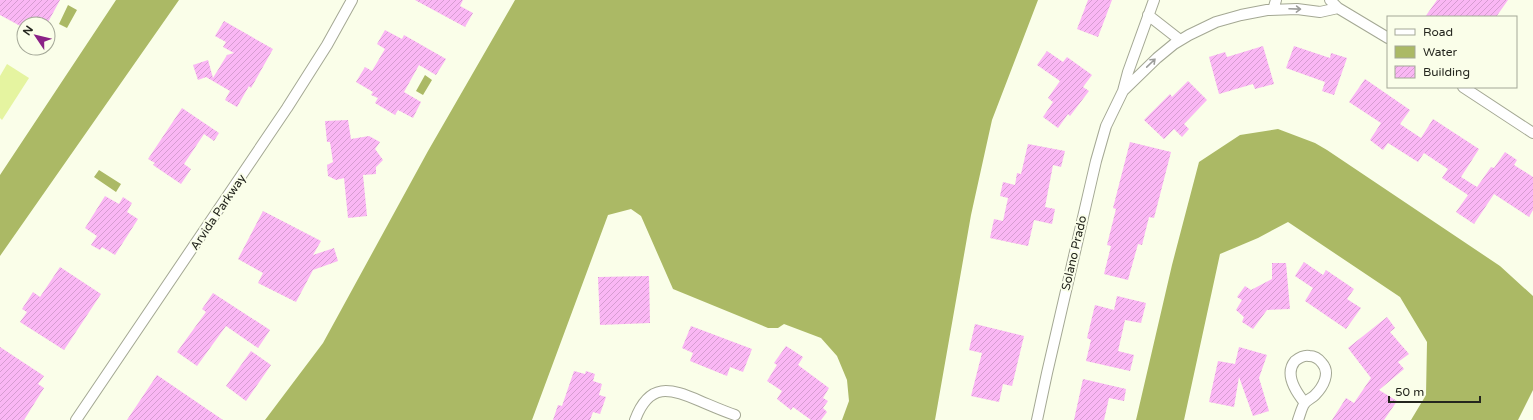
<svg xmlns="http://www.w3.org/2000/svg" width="1533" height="420" viewBox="0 0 1533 420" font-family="'Varela Round',sans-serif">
<defs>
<pattern id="building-hatch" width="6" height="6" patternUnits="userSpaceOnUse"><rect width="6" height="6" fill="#fab7f4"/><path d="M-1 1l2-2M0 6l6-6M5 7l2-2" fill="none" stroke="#d69dd1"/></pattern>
</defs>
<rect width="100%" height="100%" fill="#fafee9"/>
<path fill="#e5f4a0" d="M 7,64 L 29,78 L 2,120 L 0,118 L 0,76 Z"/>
<path fill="#abb965" d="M 116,0 L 179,0 L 0,256 L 0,175 Z
M 515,0 L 1038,0 L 992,120 L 971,215 L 935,420 L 842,420 L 849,401 L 847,380 L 837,356 L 821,338 L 784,324 L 778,328 L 768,328 L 673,289 L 641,216 L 631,209 L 608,215 L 532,420 L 265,420 L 323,343 L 428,151 Z
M 68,5 L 77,10 L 67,28 L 59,24 Z
M 425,75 L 432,80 L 423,95 L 416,91 Z
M 1278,129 L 1315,143 L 1327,150 L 1500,266 L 1533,296 L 1533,390 L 1518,420 L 1411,420 L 1426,395 L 1427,342 L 1400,297 L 1288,222 L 1258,238 L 1220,254 L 1184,420 L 1136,420 L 1172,265 L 1199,162 L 1240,135 Z
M 99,170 L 121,184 L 116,192 L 94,177 Z"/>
<path fill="url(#building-hatch)" d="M 0,0 L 60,0 L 47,24 L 24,24 L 24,28 L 0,15 Z
M 415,0 L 463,0 L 460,6 L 473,13 L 465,27 Z
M 1088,0 L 1112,0 L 1098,37 L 1077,29 Z
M 1437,0 L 1508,0 L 1496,17 L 1425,17 Z
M 224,21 L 273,49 L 251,88 L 249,86 L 237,107 L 225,100 L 230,91 L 206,77 L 198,80 L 193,65 L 208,60 L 213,78 L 227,55 L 234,53 L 223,47 L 226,42 L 215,36 Z
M 385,30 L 402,39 L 404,35 L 446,59 L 436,75 L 419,65 L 404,92 L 421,102 L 413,118 L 398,110 L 395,115 L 375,103 L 378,98 L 371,95 L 373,92 L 356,82 L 365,67 L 372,71 L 385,49 L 377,44 Z
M 1263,46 L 1274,84 L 1255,89 L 1253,84 L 1219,94 L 1209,57 L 1225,52 L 1227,57 Z
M 1294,46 L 1330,58 L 1331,53 L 1347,58 L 1334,95 L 1322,91 L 1325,82 L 1286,68 Z
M 1047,51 L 1063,62 L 1067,57 L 1092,75 L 1083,87 L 1089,91 L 1070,116 L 1068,114 L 1058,128 L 1043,117 L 1053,102 L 1048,98 L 1060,81 L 1037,65 Z
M 1365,79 L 1410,110 L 1400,124 L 1421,138 L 1433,119 L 1479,149 L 1461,177 L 1477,187 L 1491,167 L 1494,168 L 1505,152 L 1517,160 L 1514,165 L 1533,177 L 1533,210 L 1529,217 L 1494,194 L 1474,224 L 1456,212 L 1468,195 L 1442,178 L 1448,169 L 1424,153 L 1418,162 L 1388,143 L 1383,150 L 1370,140 L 1381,123 L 1349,102 Z
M 1188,81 L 1207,100 L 1184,124 L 1189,129 L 1182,137 L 1174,129 L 1164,139 L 1144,120 L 1170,94 L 1172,97 Z
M 182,108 L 219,133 L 214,141 L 204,134 L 184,164 L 191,169 L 181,184 L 153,165 L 155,163 L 148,159 Z
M 348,120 L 351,139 L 369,136 L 380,142 L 375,149 L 383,160 L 376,167 L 376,174 L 363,175 L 367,216 L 348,218 L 344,178 L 336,180 L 328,176 L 327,165 L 333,162 L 330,142 L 327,142 L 325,121 Z
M 1130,142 L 1171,152 L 1154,218 L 1149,217 L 1142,245 L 1138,244 L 1128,280 L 1104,274 L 1111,246 L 1107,245 L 1116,209 L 1113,208 Z
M 1028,144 L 1065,151 L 1061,167 L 1053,165 L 1045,207 L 1055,209 L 1052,224 L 1034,220 L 1028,246 L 990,238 L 994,219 L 1003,221 L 1008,198 L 1000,196 L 1003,182 L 1015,185 L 1017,173 L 1021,174 Z
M 105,196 L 119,204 L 123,197 L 132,203 L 127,212 L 138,219 L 115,255 L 102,247 L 100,250 L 91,245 L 97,236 L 85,228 Z
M 263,211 L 321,241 L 313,255 L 334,248 L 338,261 L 313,270 L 296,302 L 258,283 L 263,273 L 238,259 Z
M 1304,262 L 1323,275 L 1326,270 L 1354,289 L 1347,299 L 1361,308 L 1346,329 L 1305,301 L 1313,288 L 1295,276 Z
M 1272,263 L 1286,263 L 1290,309 L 1267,310 L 1253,329 L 1242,322 L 1244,317 L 1236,310 L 1242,300 L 1237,297 L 1245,286 L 1251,290 L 1272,279 Z
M 60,267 L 101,294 L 64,350 L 20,322 L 27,312 L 22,309 L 33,292 L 40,297 Z
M 649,276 L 650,323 L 600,325 L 598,277 Z
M 213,293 L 270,330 L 258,348 L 226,326 L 197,366 L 177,352 L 206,312 L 202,309 Z
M 1117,296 L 1146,303 L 1141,323 L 1125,320 L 1118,351 L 1134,355 L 1130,371 L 1086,361 L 1091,340 L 1087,338 L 1095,305 L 1114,310 Z
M 1387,317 L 1395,328 L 1390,332 L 1409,354 L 1398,362 L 1404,369 L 1379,390 L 1397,401 L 1384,420 L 1332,420 L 1346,398 L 1354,403 L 1371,378 L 1348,348 Z
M 975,324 L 1024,336 L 1012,386 L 1003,384 L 999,402 L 971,396 L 982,353 L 969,350 Z
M 691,326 L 752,349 L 743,372 L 730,367 L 727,376 L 690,361 L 693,353 L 682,348 Z
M 786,346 L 803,357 L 798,365 L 829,388 L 823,398 L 828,401 L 823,408 L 827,412 L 821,420 L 811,420 L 793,407 L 791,410 L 777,399 L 782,391 L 767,381 L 777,365 L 774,363 Z
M 0,347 L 44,376 L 38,384 L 44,388 L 24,420 L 0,420 Z
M 1239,347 L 1267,355 L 1259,378 L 1269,411 L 1253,416 L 1239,377 L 1234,407 L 1209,402 L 1218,361 L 1235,364 Z
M 251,351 L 271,365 L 246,401 L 226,386 Z
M 574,371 L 585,374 L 586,371 L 595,374 L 593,381 L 602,384 L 599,395 L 606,397 L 600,414 L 593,412 L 590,420 L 553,420 L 558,405 L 562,406 Z
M 157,375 L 223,420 L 127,420 Z
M 1083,379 L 1126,389 L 1124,401 L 1109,398 L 1104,420 L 1074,420 Z"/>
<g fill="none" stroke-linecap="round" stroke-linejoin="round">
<g stroke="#a4a894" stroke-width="12">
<path id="minor" d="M 1330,0 L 1338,8 L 1388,38
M 1273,10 L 1276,0
M 1148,15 L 1180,40
M 1463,87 L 1533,133
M 1123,91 L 1157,58 L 1174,44 L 1189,35 L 1216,22 L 1241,15 L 1267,10 L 1297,9 L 1320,12 L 1338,8
M 76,420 L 287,108 L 327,45 L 352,0
M 635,420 C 649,382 670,388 700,401 C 712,406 723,411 735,415
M 1037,420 L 1047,373 L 1096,161 L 1106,126 L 1123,91 L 1128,72 L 1154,0
M 1298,420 C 1300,415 1302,406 1305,403 C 1307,400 1312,398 1315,395 C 1323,387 1331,373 1322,363 C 1319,359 1314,356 1309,356 C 1304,355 1299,358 1295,361 C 1284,374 1296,392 1305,403"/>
</g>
<use href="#minor" stroke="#fff" stroke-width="10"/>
</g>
<defs><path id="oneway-shaft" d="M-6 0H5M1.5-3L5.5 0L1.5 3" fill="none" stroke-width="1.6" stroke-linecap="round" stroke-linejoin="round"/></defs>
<g stroke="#9c9d9a">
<use href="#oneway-shaft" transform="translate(1295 9) rotate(2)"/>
<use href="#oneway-shaft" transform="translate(1151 63) rotate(-44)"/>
</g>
<g text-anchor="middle" stroke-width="4" stroke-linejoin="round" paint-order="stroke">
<g font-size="12" fill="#24261e" stroke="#fafee9">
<text transform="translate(218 212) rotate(-56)" y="4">Arvida Parkway</text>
<text transform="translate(1074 253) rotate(-77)" y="4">Solano Prado</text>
</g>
</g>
<rect x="1387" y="16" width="130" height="72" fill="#fafee9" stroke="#a4a898"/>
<rect x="1395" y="29" width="20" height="6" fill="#ffffff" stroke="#a4a898"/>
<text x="1423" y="36" font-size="12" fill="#24261e">Road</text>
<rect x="1395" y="46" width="20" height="12" fill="#abb965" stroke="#a4a898"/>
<text x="1423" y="56" font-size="12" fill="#24261e">Water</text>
<rect x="1395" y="66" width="20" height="12" fill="url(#building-hatch)" stroke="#a4a898"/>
<text x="1423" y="76" font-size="12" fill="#24261e">Building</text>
<g transform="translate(36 36) rotate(305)"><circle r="19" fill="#fafee9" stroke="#a4a898"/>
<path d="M0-3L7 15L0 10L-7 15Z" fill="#8a2186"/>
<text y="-6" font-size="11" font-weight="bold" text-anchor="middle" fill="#24261e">N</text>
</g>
<path d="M1389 396v6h91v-6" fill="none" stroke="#24261e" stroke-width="2"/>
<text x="1395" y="396" font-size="12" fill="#24261e" stroke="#fafee9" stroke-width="3" paint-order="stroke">50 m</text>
</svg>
